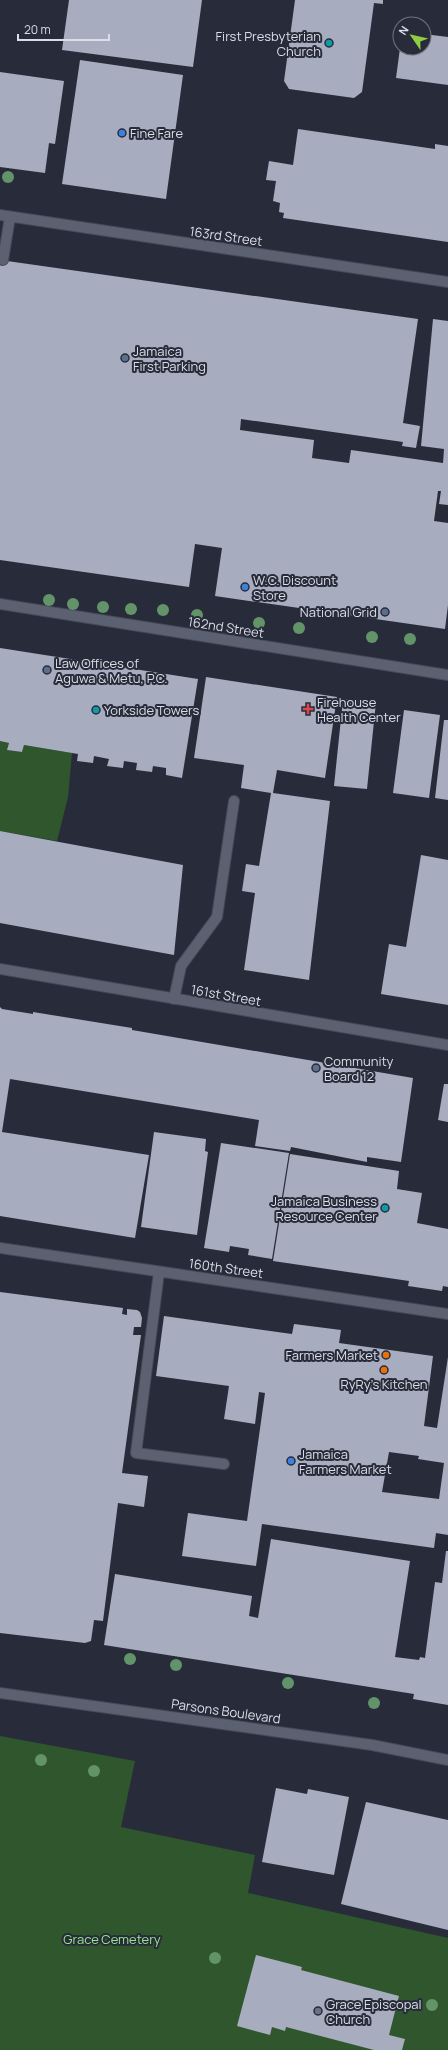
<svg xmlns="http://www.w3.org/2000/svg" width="448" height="2050" viewBox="0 0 448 2050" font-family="Manrope,sans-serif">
<rect width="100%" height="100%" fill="#282c3a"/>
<path fill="#2f562c" d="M 0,741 L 9,743 L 8,750 L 22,752 L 24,745 L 72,753 L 68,797 L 57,841 L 0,831 Z
M 0,1736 L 135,1761 L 121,1827 L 255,1855 L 248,1893 L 448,1938 L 448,2050 L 0,2050 Z"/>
<path fill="#a7acbf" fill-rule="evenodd" d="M 69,0 L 202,0 L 193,67 L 62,50 Z
M 295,0 L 383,0 L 383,4 L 374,3 L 362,92 L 354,98 L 289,89 L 284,81 Z
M 424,34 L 448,37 L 448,85 L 396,78 L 400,48 L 424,48 Z
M 80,60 L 183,75 L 166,199 L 62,184 Z
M 0,72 L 64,81 L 55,144 L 49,143 L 45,173 L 0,167 Z
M 298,129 L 435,149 L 435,144 L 448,146 L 448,242 L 283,218 L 284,213 L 279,212 L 280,203 L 273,201 L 276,181 L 266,180 L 269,161 L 293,165 Z
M 0,260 L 418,319 L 403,423 L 420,426 L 416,448 L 402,446 L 403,442 L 241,419 L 240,430 L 314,440 L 312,458 L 349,463 L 351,450 L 443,463 L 444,449 L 421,446 L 433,319 L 448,321 L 448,505 L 439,504 L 441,491 L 438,491 L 434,521 L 448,523 L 448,605 L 445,629 L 215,596 L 222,548 L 195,544 L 189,587 L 0,560 Z
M 0,648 L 198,679 L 182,778 L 166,775 L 166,768 L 153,766 L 152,772 L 136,770 L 137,763 L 124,761 L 123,768 L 107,766 L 109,759 L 94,756 L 93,763 L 77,761 L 78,754 L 24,745 L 22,752 L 7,750 L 9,743 L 0,741 Z
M 206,677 L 337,697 L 325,778 L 277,770 L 273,793 L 330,801 L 309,980 L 244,970 L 255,893 L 242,891 L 246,864 L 259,866 L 271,793 L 241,788 L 244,765 L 194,758 Z
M 343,699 L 376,702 L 367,789 L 334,786 Z
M 404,710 L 440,715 L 429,798 L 393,793 Z
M 444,720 L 448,720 L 448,800 L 435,798 Z
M 0,831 L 183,865 L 174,955 L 0,923 Z
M 421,855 L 448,860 L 448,1005 L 381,994 L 389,944 L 406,947 Z
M 0,1007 L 2,1009 L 33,1014 L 33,1012 L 132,1028 L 132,1030 L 413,1078 L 401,1162 L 367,1157 L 367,1162 L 291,1147 L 290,1151 L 255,1146 L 259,1120 L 10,1079 L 2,1132 L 149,1155 L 135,1238 L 0,1216 Z
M 444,1084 L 448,1084 L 448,1122 L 438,1120 Z
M 154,1132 L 206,1139 L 205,1151 L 208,1152 L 197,1235 L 141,1227 Z
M 221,1143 L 289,1153 L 272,1259 L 248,1255 L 249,1249 L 230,1246 L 229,1252 L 204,1248 Z
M 290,1154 L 399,1171 L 397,1189 L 422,1193 L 417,1223 L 448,1229 L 448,1287 L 443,1286 L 442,1291 L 408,1286 L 409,1281 L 273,1261 Z
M 0,1292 L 123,1308 L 122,1314 L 127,1315 L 127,1309 L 137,1310 L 140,1312 L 142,1318 L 141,1327 L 134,1327 L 133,1335 L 141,1335 L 122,1473 L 148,1476 L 144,1507 L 118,1503 L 103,1621 L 94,1620 L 91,1641 L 85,1643 L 0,1633 Z
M 164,1316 L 292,1334 L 294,1324 L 341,1330 L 339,1343 L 433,1356 L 424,1426 L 437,1428 L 448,1357 L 448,1535 L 436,1533 L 434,1548 L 262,1524 L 256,1566 L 182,1556 L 188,1513 L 247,1521 L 265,1393 L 259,1392 L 255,1424 L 224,1419 L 229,1386 L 156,1376 ZM 389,1452 L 419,1456 L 418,1459 L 444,1463 L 439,1499 L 382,1492 Z
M 271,1539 L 410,1561 L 395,1657 L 419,1660 L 420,1657 L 425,1658 L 435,1582 L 442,1583 L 446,1551 L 448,1551 L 448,1705 L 413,1699 L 414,1694 L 104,1645 L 115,1574 L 252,1596 L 249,1616 L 258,1618 Z
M 276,1788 L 307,1794 L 308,1789 L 349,1797 L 334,1875 L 262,1862 Z
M 366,1802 L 448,1820 L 448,1930 L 341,1904 Z
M 256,1955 L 302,1967 L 301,1970 L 399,1996 L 389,2035 L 405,2039 L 402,2050 L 374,2050 L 286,2027 L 285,2031 L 272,2027 L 270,2035 L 237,2026 Z"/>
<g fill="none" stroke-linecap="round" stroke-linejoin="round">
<g stroke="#464955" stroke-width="12">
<path id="service" d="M 3,260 L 10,217
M 174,999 L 181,966 L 217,917 L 234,801
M 159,1272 L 136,1453 L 224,1464"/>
</g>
<g stroke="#464955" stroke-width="12">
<path id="minor" d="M 0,215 L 448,282
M 0,604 L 448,675
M 0,969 L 448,1045
M 0,1248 L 448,1314"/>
</g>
<g stroke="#464955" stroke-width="12">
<path id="tertiary" d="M 0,1693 L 372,1745 L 448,1760"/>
</g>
<use href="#service" stroke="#5c6172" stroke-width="10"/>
<use href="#minor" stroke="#5c6172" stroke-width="10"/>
<use href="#tertiary" stroke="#5c6172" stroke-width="10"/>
</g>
<g fill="#639368">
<circle cx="8" cy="177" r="6"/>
<circle cx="49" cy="600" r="6"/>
<circle cx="73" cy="604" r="6"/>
<circle cx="103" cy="607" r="6"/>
<circle cx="131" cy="609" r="6"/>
<circle cx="163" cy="610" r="6"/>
<circle cx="197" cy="615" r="6"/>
<circle cx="259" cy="623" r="6"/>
<circle cx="299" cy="628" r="6"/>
<circle cx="372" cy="637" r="6"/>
<circle cx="410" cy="639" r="6"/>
<circle cx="130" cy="1659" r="6"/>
<circle cx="176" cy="1665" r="6"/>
<circle cx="288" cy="1683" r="6"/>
<circle cx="374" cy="1703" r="6"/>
<circle cx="41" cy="1760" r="6"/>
<circle cx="94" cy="1771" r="6"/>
<circle cx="215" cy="1958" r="6"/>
<circle cx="432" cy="2005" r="6"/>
</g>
<g fill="#0f9aa8" stroke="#282c3a" stroke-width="1.5">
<circle cx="329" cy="43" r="4"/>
<circle cx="96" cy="710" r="4"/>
<circle cx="385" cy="1208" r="4"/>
</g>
<g fill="#3f7fe0" stroke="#282c3a" stroke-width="1.5">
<circle cx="122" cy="133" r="4"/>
<circle cx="245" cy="587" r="4"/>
<circle cx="291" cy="1461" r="4"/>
</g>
<g fill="#5c6f8a" stroke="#282c3a" stroke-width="1.5">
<circle cx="125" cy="358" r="4"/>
<circle cx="385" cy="612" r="4"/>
<circle cx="47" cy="670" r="4"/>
<circle cx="316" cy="1068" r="4"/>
</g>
<path fill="#e0444e" stroke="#282c3a" stroke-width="1.5" d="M306 703h4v4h4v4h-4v4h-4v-4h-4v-4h4z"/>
<g fill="#e8710a" stroke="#282c3a" stroke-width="1.5">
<circle cx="386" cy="1355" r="4"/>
<circle cx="384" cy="1370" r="4"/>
</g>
<circle fill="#6b7280" stroke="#282c3a" stroke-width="1.5" cx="318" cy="2011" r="4"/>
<g text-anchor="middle" stroke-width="4" stroke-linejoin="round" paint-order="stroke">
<g font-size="13" fill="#dbdee8" stroke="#282c3a" text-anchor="start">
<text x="321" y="41" text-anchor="end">First Presbyterian<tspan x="321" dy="15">Church</tspan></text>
<text x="130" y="138">Fine Fare</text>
<text x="133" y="356">Jamaica<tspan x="133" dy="15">First Parking</tspan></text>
<text x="253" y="585">W.C. Discount<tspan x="253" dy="15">Store</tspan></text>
<text x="377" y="617" text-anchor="end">National Grid</text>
<text x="55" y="668">Law Offices of<tspan x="55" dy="15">Aguwa &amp; Metu, P.C.</tspan></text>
<text x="317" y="707">Firehouse<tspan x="317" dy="15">Health Center</tspan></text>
<text x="104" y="715">Yorkside Towers</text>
<text x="324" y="1066">Community<tspan x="324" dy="15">Board 12</tspan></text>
<text x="377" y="1206" text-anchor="end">Jamaica Business<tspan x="377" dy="15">Resource Center</tspan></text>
<text x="378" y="1360" text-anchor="end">Farmers Market</text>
<text x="384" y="1389" text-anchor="middle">RyRy’s Kitchen</text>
<text x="299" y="1459">Jamaica<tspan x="299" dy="15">Farmers Market</tspan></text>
<text x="326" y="2009">Grace Episcopal<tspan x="326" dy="15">Church</tspan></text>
</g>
<g font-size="13" fill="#dbdee8" stroke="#282c3a">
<text transform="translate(226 236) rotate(8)" y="5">163rd Street</text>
<text transform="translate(226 627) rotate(9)" y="5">162nd Street</text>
<text transform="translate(226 995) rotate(10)" y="5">161st Street</text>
<text transform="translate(226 1268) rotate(8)" y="5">160th Street</text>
<text transform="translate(226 1711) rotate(8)" y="5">Parsons Boulevard</text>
</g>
<g font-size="13" fill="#94e78d" stroke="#282c3a">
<text x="112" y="1944">Grace Cemetery</text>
</g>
</g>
<g transform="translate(412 36) rotate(304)"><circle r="19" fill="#282c3a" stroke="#707380"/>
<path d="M0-3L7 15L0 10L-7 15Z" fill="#8fcd41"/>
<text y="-6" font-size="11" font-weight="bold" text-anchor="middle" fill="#dbdee8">N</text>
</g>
<path d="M18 34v6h91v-6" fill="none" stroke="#dbdee8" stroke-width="2"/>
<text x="24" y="34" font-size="12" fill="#dbdee8" stroke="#282c3a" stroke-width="3" paint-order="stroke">20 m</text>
</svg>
